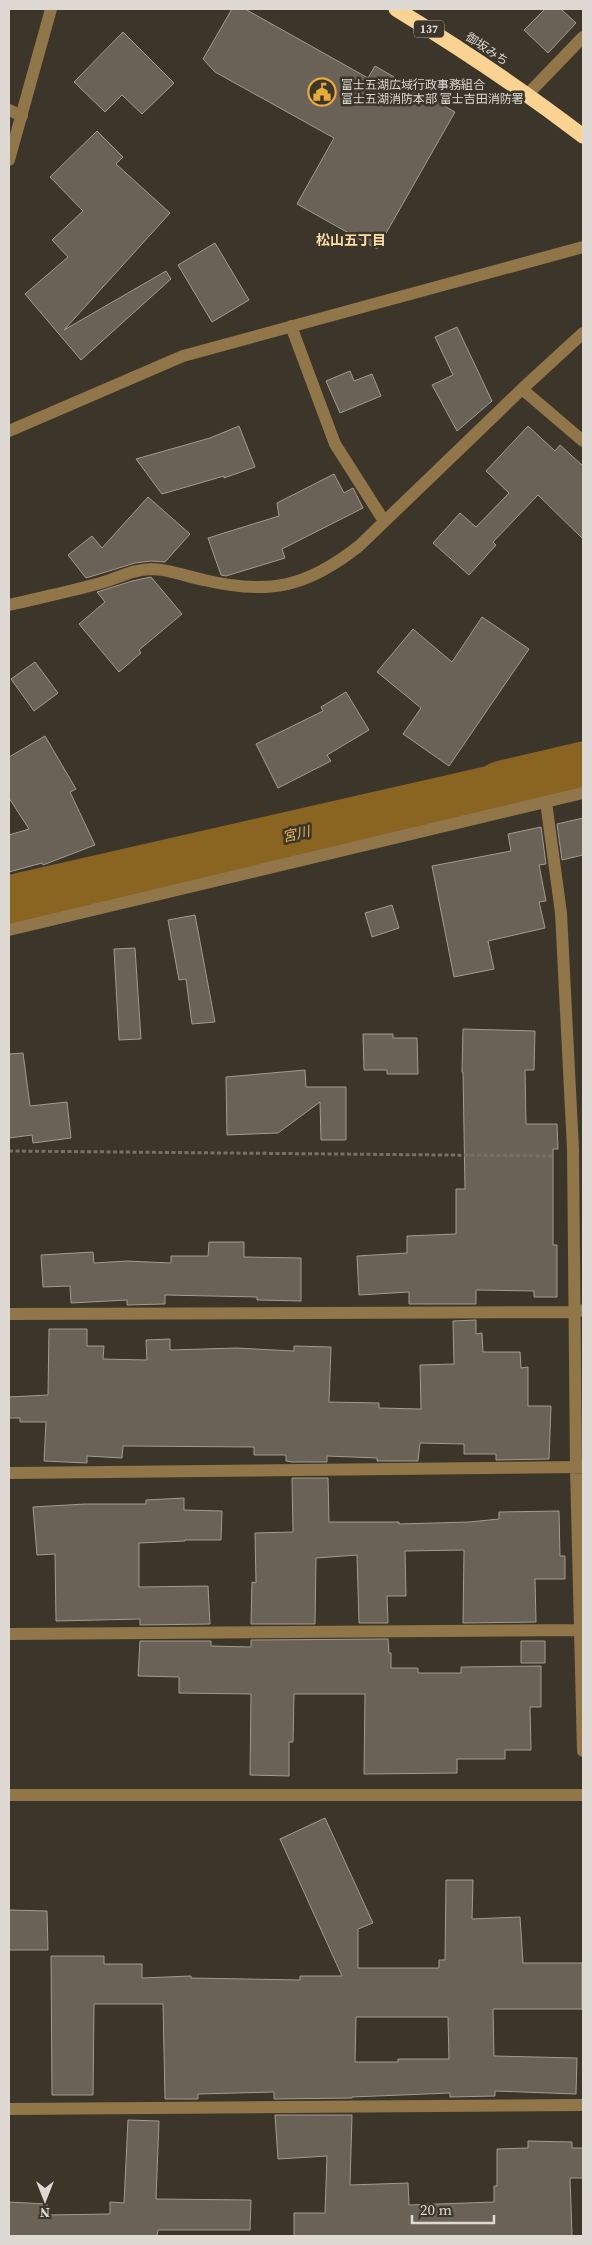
<svg xmlns="http://www.w3.org/2000/svg" width="592" height="2245" viewBox="0 0 592 2245" font-family="'Source Serif 4','Noto Sans JP',serif">
<rect width="100%" height="100%" fill="#3b352a"/>
<g fill="none" stroke-linecap="round" stroke-linejoin="round">
<path stroke="#896521" stroke-width="49" d="M 9,900 L 492,790 L 502,785 L 583,766"/>
</g>
<path fill="#6a6257" stroke="#a39b8f" fill-rule="evenodd" d="M 232,9 L 245,9 L 368,78 L 375,66 L 455,112 L 377,249 L 297,204 L 334,138 L 215,72 L 203,59 Z
M 545,9 L 561,9 L 576,23 L 548,53 L 524,30 Z
M 123,32 L 174,83 L 142,114 L 122,95 L 105,112 L 74,82 Z
M 97,131 L 123,157 L 116,164 L 170,213 L 64,330 L 166,271 L 171,279 L 81,360 L 25,294 L 68,257 L 52,240 L 83,211 L 50,177 Z
M 215,243 L 249,300 L 212,322 L 178,265 Z
M 457,327 L 492,401 L 457,431 L 432,385 L 453,375 L 435,337 Z
M 350,371 L 354,381 L 372,374 L 381,396 L 340,413 L 326,381 Z
M 239,426 L 255,467 L 224,478 L 224,476 L 162,494 L 136,459 L 210,438 Z
M 528,426 L 555,451 L 560,445 L 583,466 L 583,539 L 538,495 L 493,542 L 496,545 L 469,575 L 433,543 L 460,513 L 476,527 L 509,493 L 486,471 Z
M 334,474 L 344,493 L 353,488 L 363,508 L 282,549 L 285,558 L 226,576 L 221,575 L 208,538 L 279,516 L 277,503 Z
M 148,497 L 190,534 L 165,562 L 151,561 L 135,563 L 86,578 L 68,555 L 92,536 L 102,548 Z
M 151,577 L 182,614 L 139,650 L 141,653 L 119,672 L 79,624 L 105,602 L 97,592 L 132,581 Z
M 482,617 L 529,649 L 449,766 L 403,734 L 421,708 L 377,672 L 413,629 L 452,662 Z
M 35,662 L 58,693 L 34,711 L 11,679 Z
M 346,692 L 369,730 L 327,755 L 331,761 L 278,788 L 256,744 L 323,711 L 321,707 Z
M 45,736 L 76,789 L 70,792 L 95,845 L 43,865 L 42,863 L 9,872 L 9,835 L 29,829 L 9,798 L 9,757 Z
M 583,818 L 583,855 L 562,860 L 557,824 Z
M 541,827 L 546,864 L 539,865 L 546,901 L 539,902 L 545,928 L 488,941 L 494,969 L 454,977 L 432,866 L 511,851 L 508,834 Z
M 392,905 L 399,928 L 372,937 L 365,913 Z
M 195,915 L 215,1022 L 192,1024 L 186,979 L 179,980 L 168,920 Z
M 135,948 L 141,1039 L 119,1040 L 114,949 Z
M 463,1029 L 535,1031 L 534,1070 L 525,1070 L 526,1124 L 557,1124 L 558,1149 L 553,1149 L 553,1245 L 557,1245 L 557,1297 L 534,1297 L 534,1291 L 476,1290 L 476,1304 L 409,1304 L 409,1292 L 359,1295 L 357,1256 L 407,1253 L 407,1236 L 456,1234 L 456,1189 L 465,1189 L 463,1072 L 462,1072 Z
M 363,1034 L 393,1034 L 393,1038 L 417,1038 L 418,1074 L 387,1074 L 387,1070 L 364,1070 Z
M 23,1053 L 30,1106 L 67,1102 L 71,1138 L 33,1143 L 32,1135 L 9,1138 L 9,1054 Z
M 305,1070 L 306,1087 L 346,1087 L 346,1140 L 321,1140 L 320,1102 L 278,1133 L 227,1135 L 226,1077 Z
M 209,1242 L 244,1242 L 244,1257 L 301,1258 L 301,1301 L 257,1300 L 257,1297 L 165,1295 L 165,1304 L 127,1305 L 127,1300 L 71,1303 L 70,1286 L 43,1287 L 41,1255 L 93,1252 L 94,1263 L 127,1261 L 171,1263 L 171,1256 L 208,1256 Z
M 476,1320 L 476,1334 L 482,1333 L 483,1352 L 520,1352 L 521,1368 L 528,1367 L 528,1406 L 551,1406 L 549,1459 L 496,1460 L 496,1454 L 464,1454 L 464,1444 L 420,1443 L 418,1461 L 377,1461 L 377,1458 L 327,1456 L 327,1462 L 292,1462 L 286,1461 L 286,1455 L 254,1455 L 254,1447 L 123,1446 L 122,1458 L 87,1456 L 87,1463 L 44,1461 L 46,1422 L 20,1422 L 20,1418 L 9,1418 L 9,1397 L 48,1395 L 49,1329 L 87,1329 L 87,1346 L 104,1346 L 103,1359 L 147,1360 L 146,1340 L 170,1339 L 170,1350 L 236,1348 L 294,1351 L 294,1346 L 331,1347 L 329,1402 L 379,1403 L 379,1408 L 421,1409 L 420,1365 L 454,1364 L 453,1321 Z
M 292,1478 L 328,1478 L 329,1522 L 399,1522 L 399,1524 L 469,1522 L 499,1519 L 499,1512 L 559,1511 L 560,1556 L 565,1556 L 565,1579 L 535,1579 L 536,1622 L 463,1623 L 464,1550 L 405,1551 L 406,1596 L 387,1596 L 388,1623 L 359,1623 L 357,1555 L 316,1558 L 315,1624 L 251,1624 L 252,1582 L 256,1583 L 255,1533 L 293,1532 Z
M 184,1498 L 184,1510 L 222,1511 L 221,1540 L 185,1540 L 185,1541 L 139,1543 L 139,1587 L 208,1586 L 210,1624 L 140,1625 L 140,1619 L 56,1621 L 55,1554 L 37,1555 L 33,1507 L 85,1504 L 146,1504 L 146,1500 Z
M 388,1639 L 389,1653 L 391,1653 L 391,1668 L 418,1668 L 418,1673 L 461,1673 L 461,1667 L 541,1666 L 541,1707 L 530,1707 L 531,1750 L 505,1750 L 505,1759 L 457,1759 L 457,1773 L 364,1774 L 365,1694 L 294,1694 L 293,1742 L 289,1742 L 289,1776 L 250,1775 L 251,1694 L 179,1693 L 179,1677 L 138,1676 L 140,1641 L 211,1641 L 211,1646 L 251,1647 L 251,1640 Z
M 521,1641 L 545,1641 L 545,1663 L 521,1663 Z
M 325,1818 L 373,1923 L 358,1929 L 358,1968 L 439,1968 L 439,1960 L 445,1960 L 446,1880 L 473,1880 L 472,1919 L 520,1917 L 523,1963 L 582,1963 L 582,2009 L 493,2009 L 494,2056 L 577,2058 L 576,2094 L 495,2091 L 495,2096 L 450,2097 L 450,2093 L 352,2097 L 352,2098 L 274,2099 L 274,2092 L 198,2094 L 198,2099 L 165,2099 L 163,2004 L 94,2004 L 93,2095 L 52,2095 L 51,1956 L 104,1956 L 104,1964 L 142,1964 L 142,1978 L 191,1976 L 191,1978 L 300,1980 L 300,1976 L 342,1976 L 280,1839 ZM 356,2017 L 448,2017 L 449,2059 L 398,2059 L 398,2062 L 355,2062 Z
M 9,1910 L 47,1911 L 48,1950 L 9,1950 Z
M 275,2115 L 352,2115 L 350,2185 L 408,2183 L 409,2205 L 494,2202 L 494,2186 L 497,2186 L 497,2149 L 528,2148 L 528,2141 L 572,2142 L 572,2148 L 583,2148 L 583,2178 L 570,2178 L 572,2236 L 294,2236 L 294,2213 L 325,2213 L 327,2156 L 278,2159 Z
M 128,2120 L 159,2121 L 156,2199 L 251,2200 L 250,2230 L 158,2230 L 157,2236 L 9,2236 L 9,2202 L 47,2204 L 47,2215 L 110,2214 L 110,2202 L 124,2203 Z"/>
<g fill="none" stroke-linecap="round" stroke-linejoin="round">
<path stroke="#767167" stroke-width="3" stroke-dasharray="4 2.5" stroke-linecap="butt" d="M 9,1151 L 552,1156"/>
<path stroke="#907649" stroke-width="12" d="M 528,94 L 583,37
M 9,110 L 22,116
M 9,160 L 51,9
M 291,326 L 335,444 L 384,521
M 522,389 L 583,441
M 9,431 L 183,356 L 583,247
M 9,605 C 38,598 68,592 97,584 C 118,579 128,570 152,569 C 168,569 188,577 204,580 C 268,595 306,588 359,546 L 522,389 L 583,333
M 546,802 L 561,913 L 573,1149 L 576,1468 L 583,1751
M 9,930 L 583,793
M 9,1314 L 574,1312 L 583,1310
M 9,1473 L 583,1467
M 9,1634 L 583,1630
M 9,1795 L 583,1795
M 9,2109 L 583,2105"/>
<path stroke="#fad392" stroke-width="15" d="M 396,9 C 460,48 523,90 583,136"/>
</g>
<defs>
<g id="civic-ring" transform="scale(1.4375)"><circle r="9.5" fill="#3b352a" stroke="#e7ac37" stroke-width="1.5"/><path d="M-.6-6.5H3V-4.5H.6V-3L4-1V1h2V6H-6V1h2V-1L-.6-3ZM-1.2 2.5V6h2.4V2.5Z" fill="#e7ac37"/></g>
</defs>
<g fill-rule="evenodd">
<use href="#civic-ring" x="322" y="92"/>
</g>
<g text-anchor="middle" stroke-width="5" stroke-linejoin="round" paint-order="stroke">
<rect fill="#3b352a" stroke="#ada8a0" stroke-width="1" x="414" y="20.5" width="30" height="17" rx="4"/>
<g font-size="11" font-weight="bold" fill="#dedad3">
<text x="429" y="33">137</text>
</g>
<g font-size="12" fill="#dedad3" stroke="#3b352a">
<text transform="translate(487 49) rotate(34)" y="4">御坂みち</text>
</g>
<g font-size="12" fill="#dedad3" stroke="#3b352a" text-anchor="start">
<text x="341" y="89">富士五湖広域行政事務組合<tspan x="341" dy="14">富士五湖消防本部 富士吉田消防署</tspan></text>
</g>
<g font-size="14" font-weight="bold" fill="#fedda5" stroke="#3b352a">
<text x="351" y="245">松山五丁目</text>
</g>
<g font-size="14" font-style="italic" fill="#e8b458" stroke="#3b352a">
<text transform="translate(296 834) rotate(-13)" y="5">宮川</text>
</g>
</g>
<rect width="592" height="2245" fill="none" stroke="#dedad3" stroke-width="20"/>
<g transform="translate(45 2200) rotate(180)" stroke="#3b352a" stroke-width="4" paint-order="stroke">
<path d="M0-4L9 19L0 12L-9 19Z" fill="#dedad3"/>
<text y="-8" font-size="14" font-weight="bold" text-anchor="middle" fill="#dedad3">N</text>
</g>
<path d="M412 2215v8h82v-8" fill="none" stroke="#dedad3" stroke-width="2.5"/>
<text x="420" y="2215" font-size="15" fill="#dedad3" stroke="#3b352a" stroke-width="4" paint-order="stroke">20 m</text>
</svg>
